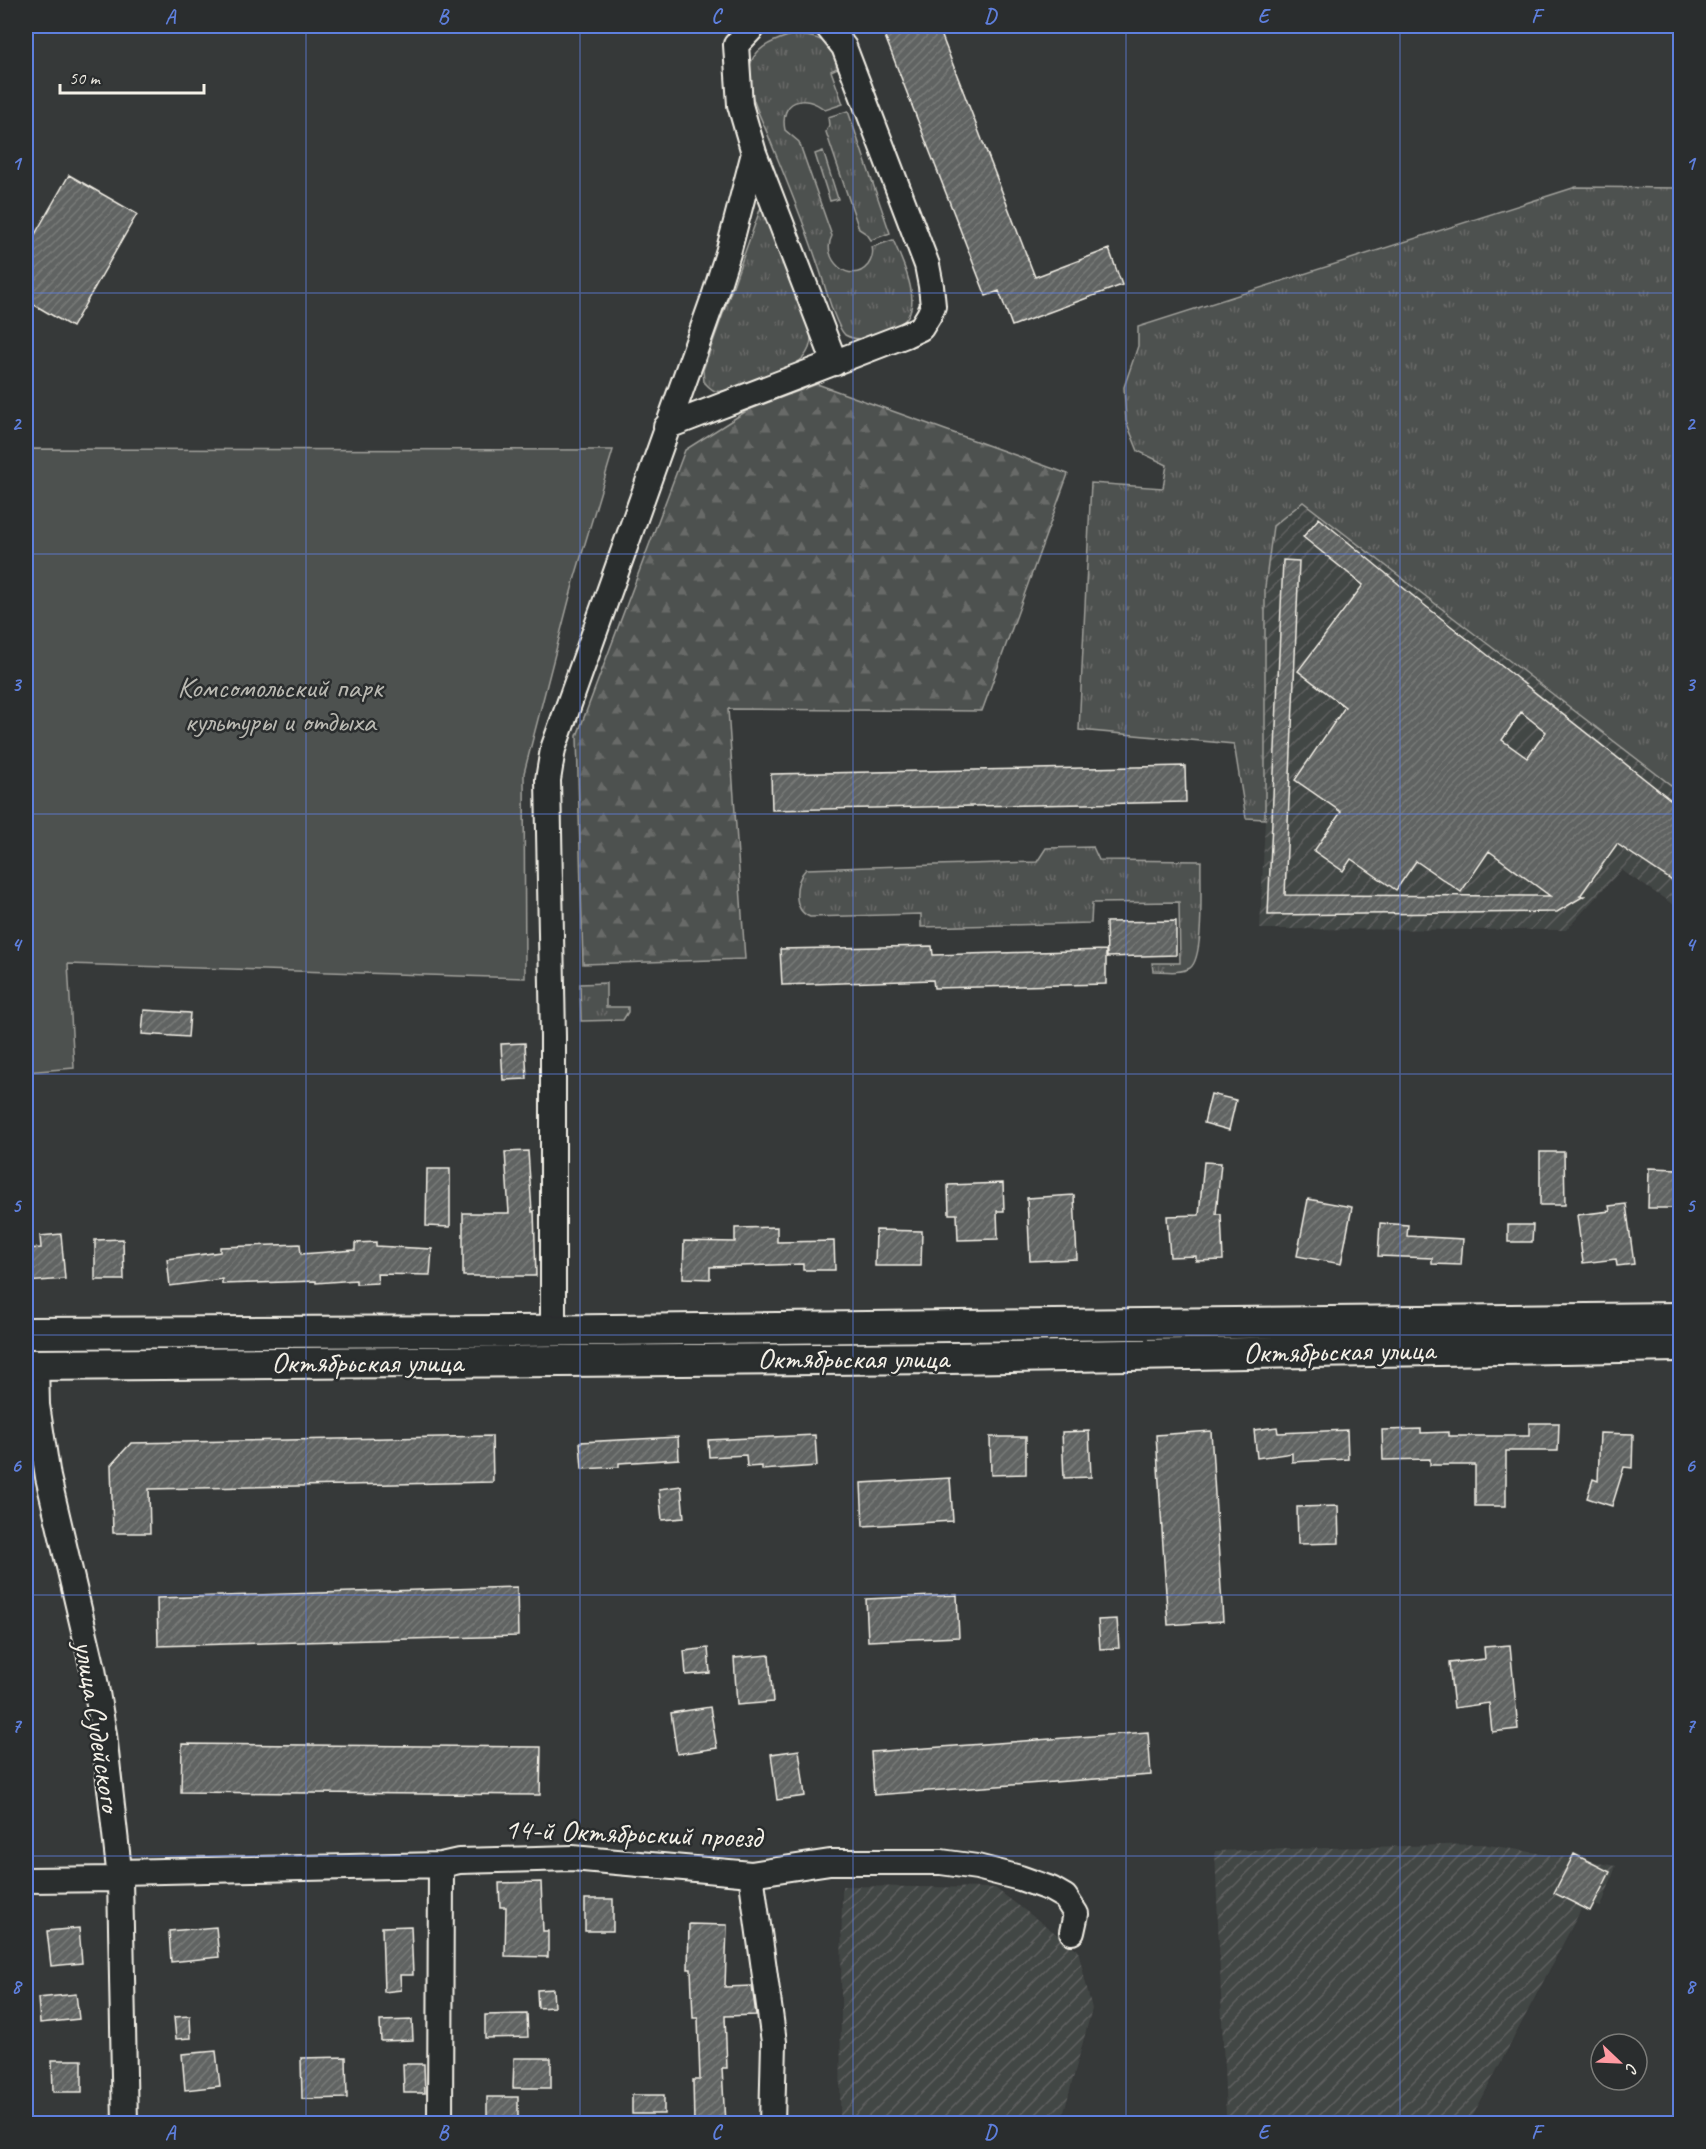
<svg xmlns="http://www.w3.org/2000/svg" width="1706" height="2149" viewBox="0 0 1706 2149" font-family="Caveat,sans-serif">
<defs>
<pattern id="industrial-furrows" width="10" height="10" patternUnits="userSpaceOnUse" patternTransform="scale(1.5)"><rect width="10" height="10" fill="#434645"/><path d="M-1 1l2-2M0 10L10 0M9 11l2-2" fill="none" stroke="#5f6160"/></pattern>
<pattern id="grass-tufts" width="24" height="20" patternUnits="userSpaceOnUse" patternTransform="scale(1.5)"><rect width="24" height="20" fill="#4e514f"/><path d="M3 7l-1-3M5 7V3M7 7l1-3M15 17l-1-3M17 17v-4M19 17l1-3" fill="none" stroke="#686a68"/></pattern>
<pattern id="forest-firs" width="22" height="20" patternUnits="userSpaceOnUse" patternTransform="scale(1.5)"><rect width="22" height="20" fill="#4e514f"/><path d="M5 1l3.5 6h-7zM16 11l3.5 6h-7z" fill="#686a68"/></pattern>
<pattern id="building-hatch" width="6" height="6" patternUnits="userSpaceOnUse" patternTransform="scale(1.5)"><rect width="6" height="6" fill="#616362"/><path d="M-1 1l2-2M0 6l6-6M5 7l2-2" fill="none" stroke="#787a78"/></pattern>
</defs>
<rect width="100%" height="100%" fill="#363939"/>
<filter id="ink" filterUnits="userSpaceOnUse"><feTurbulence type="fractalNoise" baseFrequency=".0167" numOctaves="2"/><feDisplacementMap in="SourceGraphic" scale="12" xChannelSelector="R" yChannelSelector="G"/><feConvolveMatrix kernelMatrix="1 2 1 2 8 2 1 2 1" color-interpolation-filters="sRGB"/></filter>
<g filter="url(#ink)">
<path fill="url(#industrial-furrows)" d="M 1303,501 L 1680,792 L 1680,909 L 1621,870 L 1566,930 L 1260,929 L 1265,819 L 1265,587 L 1273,526 Z
M 1482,1844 L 1616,1866 L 1601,1907 L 1585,1902 L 1469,2123 L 1231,2124 L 1226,2116 L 1215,1851 Z
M 842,1886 L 995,1888 L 1078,1950 L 1092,2009 L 1061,2123 L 840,2124 Z"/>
<path fill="url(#grass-tufts)" stroke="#a1a19c" stroke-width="1.5" d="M 791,35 C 819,35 830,41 844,65 L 831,71 L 843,104 L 825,110 C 804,92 779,101 785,130 L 799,142 L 832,236 C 820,258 850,287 868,265 C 872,259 874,254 872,247 L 893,240 C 901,258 920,297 908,316 C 903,325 890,330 881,333 C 868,338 858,342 845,335 C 834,323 825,285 819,268 C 805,225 787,182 770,140 C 762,119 747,94 749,71 C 751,48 773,41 791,35 Z
M 848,111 L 890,233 L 871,240 L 867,234 L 859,229 L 826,132 L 829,125 L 828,117 Z
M 823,151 L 838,199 L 830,201 L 815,154 Z
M 1576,187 L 1680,188 L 1680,792 L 1303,502 L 1273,526 L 1265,587 L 1265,819 L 1246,818 L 1234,744 L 1079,730 L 1091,483 L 1163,488 L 1167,465 L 1138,451 L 1126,421 L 1124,387 L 1138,346 L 1138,327 Z
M 761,207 L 764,207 L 811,332 C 812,342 810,350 803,358 C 793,368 728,395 715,391 C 710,389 707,385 704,382 L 703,370 Z
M 1093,847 L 1099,860 L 1201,861 C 1200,881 1205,958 1190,968 C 1180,974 1164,971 1153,971 L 1152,963 L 1180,963 L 1179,902 L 1092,903 L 1091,923 L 921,927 L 921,914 L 810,917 C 792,910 794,881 806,869 L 1037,862 L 1046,848 Z
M 606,983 L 606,1007 L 628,1007 L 628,1012 L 623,1020 L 581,1021 L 580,984 Z"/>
<path fill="url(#forest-firs)" stroke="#a1a19c" stroke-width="1.5" d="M 817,384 L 1068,474 L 982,711 L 728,709 L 745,959 L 583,964 L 577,736 L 685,450 L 748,410 Z"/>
<path fill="#4e514f" stroke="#a1a19c" stroke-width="1.5" d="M 26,449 L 613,450 L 575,577 L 524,773 L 525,978 L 68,964 L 74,1068 L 26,1072 Z"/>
<path fill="url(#building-hatch)" stroke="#f4f1e8" stroke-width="1.5" fill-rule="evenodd" d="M 881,26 L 938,26 L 1035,277 L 1109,249 L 1122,285 L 1012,326 L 999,291 L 986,296 Z
M 69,175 L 137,214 L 72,327 L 26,300 L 26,250 Z
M 1319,518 L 1418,600 L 1680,807 L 1680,886 L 1617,844 L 1580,896 L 1584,896 L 1557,912 L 1268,915 L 1283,560 L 1299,561 L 1285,895 L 1550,896 L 1489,851 L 1461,892 L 1416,861 L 1396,890 L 1351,859 L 1343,871 L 1314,851 L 1341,812 L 1295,780 L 1345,707 L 1298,671 L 1363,585 L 1303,537 ZM 1521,712 L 1546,732 L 1527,758 L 1502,740 Z
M 1185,766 L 1186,802 L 772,810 L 771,774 Z
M 1176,921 L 1176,955 L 1107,957 L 1106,922 Z
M 932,946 L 933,955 L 1106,950 L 1106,984 L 934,988 L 933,980 L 782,985 L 780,949 Z
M 144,1010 L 190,1013 L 188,1037 L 142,1034 Z
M 525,1043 L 527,1079 L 503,1080 L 501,1044 Z
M 1211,1094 L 1236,1100 L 1229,1130 L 1204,1123 Z
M 528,1151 L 532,1212 L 534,1211 L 536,1276 L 463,1276 L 463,1213 L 509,1213 L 505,1152 Z
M 1540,1152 L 1564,1152 L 1565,1205 L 1540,1205 Z
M 1204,1162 L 1221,1163 L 1216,1214 L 1221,1214 L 1223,1260 L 1196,1261 L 1196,1256 L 1170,1257 L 1167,1216 L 1199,1215 Z
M 1649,1168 L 1680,1169 L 1680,1208 L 1648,1208 Z
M 427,1169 L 450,1169 L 450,1227 L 426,1226 Z
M 1003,1183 L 1004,1211 L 997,1211 L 998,1239 L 958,1240 L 957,1214 L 949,1214 L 948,1185 Z
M 1074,1195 L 1077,1259 L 1030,1261 L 1027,1198 Z
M 1308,1199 L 1352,1207 L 1341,1264 L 1297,1256 Z
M 1626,1204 L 1634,1264 L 1617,1266 L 1616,1259 L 1583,1263 L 1577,1215 L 1610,1211 L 1609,1206 Z
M 1380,1223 L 1408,1225 L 1407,1236 L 1463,1239 L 1461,1265 L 1432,1264 L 1432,1258 L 1378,1256 Z
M 1508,1225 L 1533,1225 L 1532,1242 L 1508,1242 Z
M 777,1227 L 777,1242 L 834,1241 L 835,1270 L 803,1270 L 803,1264 L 710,1267 L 710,1279 L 683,1278 L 684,1241 L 735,1242 L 735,1228 Z
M 876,1230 L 922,1231 L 921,1266 L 875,1266 Z
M 61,1234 L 65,1279 L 26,1282 L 26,1249 L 41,1248 L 40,1236 Z
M 123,1239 L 124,1280 L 95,1280 L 95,1240 Z
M 376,1242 L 376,1246 L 432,1249 L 430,1275 L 377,1274 L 378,1283 L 356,1284 L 356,1280 L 316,1283 L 316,1281 L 222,1284 L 222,1279 L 170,1286 L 167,1259 L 220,1252 L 220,1247 L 300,1244 L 301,1254 L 355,1250 L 355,1243 Z
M 1529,1423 L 1559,1423 L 1558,1451 L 1506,1451 L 1506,1506 L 1475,1506 L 1475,1465 L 1430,1465 L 1430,1459 L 1383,1460 L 1382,1430 L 1421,1429 L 1421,1433 L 1449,1432 L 1449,1436 L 1529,1436 Z
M 1277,1427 L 1278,1433 L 1347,1430 L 1348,1459 L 1292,1462 L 1292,1453 L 1257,1458 L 1254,1430 Z
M 1089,1431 L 1091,1477 L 1064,1478 L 1062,1432 Z
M 1211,1431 L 1223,1621 L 1168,1625 L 1156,1435 Z
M 1600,1433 L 1633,1434 L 1632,1468 L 1624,1467 L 1612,1506 L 1587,1498 L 1593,1479 L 1598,1481 Z
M 815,1435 L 817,1466 L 762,1470 L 762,1466 L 747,1467 L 746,1455 L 709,1457 L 708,1440 Z
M 492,1436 L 493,1482 L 149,1489 L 150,1533 L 113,1533 L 111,1465 L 131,1443 Z
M 678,1437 L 679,1459 L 619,1463 L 619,1467 L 582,1469 L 580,1442 Z
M 990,1437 L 1026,1437 L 1026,1474 L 991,1475 Z
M 950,1478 L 953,1521 L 863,1526 L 861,1483 Z
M 681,1486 L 684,1518 L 662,1520 L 659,1489 Z
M 1338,1506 L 1339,1543 L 1298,1544 L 1297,1507 Z
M 517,1587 L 518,1636 L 158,1646 L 157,1598 Z
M 957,1595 L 959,1637 L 868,1641 L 866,1599 Z
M 1117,1619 L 1119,1648 L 1100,1649 L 1098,1620 Z
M 1510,1645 L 1518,1729 L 1492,1732 L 1489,1703 L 1454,1708 L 1449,1663 L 1485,1659 L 1484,1647 Z
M 708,1648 L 710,1673 L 686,1675 L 684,1651 Z
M 769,1655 L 773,1702 L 737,1705 L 734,1658 Z
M 710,1707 L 717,1748 L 677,1754 L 671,1713 Z
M 1148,1732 L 1151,1775 L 874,1795 L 871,1752 Z
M 182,1744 L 541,1747 L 540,1795 L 181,1792 Z
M 799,1750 L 805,1796 L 777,1800 L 771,1754 Z
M 1574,1854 L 1610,1872 L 1590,1911 L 1554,1893 Z
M 541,1882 L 543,1931 L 548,1931 L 548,1957 L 505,1956 L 506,1907 L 500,1907 L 499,1883 Z
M 585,1899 L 613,1899 L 613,1931 L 585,1931 Z
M 689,1924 L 727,1925 L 725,1987 L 752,1986 L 756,2015 L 725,2016 L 727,2068 L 722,2068 L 725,2124 L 694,2124 L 693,2080 L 700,2080 L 698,2018 L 693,2018 L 691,1969 L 688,1969 Z
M 411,1926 L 413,1975 L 400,1975 L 401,1990 L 384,1992 L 382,1927 Z
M 216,1927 L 219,1957 L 171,1962 L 169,1931 Z
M 79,1928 L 82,1963 L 51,1966 L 47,1931 Z
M 553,1989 L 554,2007 L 538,2008 L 537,1990 Z
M 76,1994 L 79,2019 L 40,2023 L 38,1998 Z
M 527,2014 L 528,2037 L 485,2038 L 485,2015 Z
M 190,2016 L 191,2038 L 176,2039 L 174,2017 Z
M 412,2020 L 413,2040 L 381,2041 L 380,2021 Z
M 216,2051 L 220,2086 L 185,2090 L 182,2054 Z
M 346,2057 L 347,2098 L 302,2099 L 301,2058 Z
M 514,2058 L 551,2058 L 551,2088 L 513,2088 Z
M 52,2060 L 82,2060 L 82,2092 L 53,2092 Z
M 403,2064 L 424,2064 L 425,2093 L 404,2093 Z
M 632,2095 L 664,2095 L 664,2114 L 632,2114 Z
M 487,2097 L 518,2097 L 518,2124 L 487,2124 Z"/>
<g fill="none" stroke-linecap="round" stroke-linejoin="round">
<g stroke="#f4f1e8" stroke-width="28">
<path id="minor" d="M 754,26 L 736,45 L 740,105 L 754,153 L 835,363
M 666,427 L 906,335 L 921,328 L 929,315 L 933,306 L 931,286 L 927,265 L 844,47 L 827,26
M 553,1330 L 553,1037 L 548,780 L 553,749 L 714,297 L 728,253 L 754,153
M 36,1364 L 37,1405 L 48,1477 L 93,1669 L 104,1734 L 120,1879 L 125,2124
M 119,1872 L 441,1865 L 459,1861 L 572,1858 L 751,1874 L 830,1862 L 941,1862 L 977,1867 L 1020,1878 L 1051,1889 L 1065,1897 L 1076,1914 L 1072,1932
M 751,1874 L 774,2042 L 772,2124
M 26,1880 L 120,1879
M 440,2124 L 441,1865"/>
</g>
<g stroke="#f4f1e8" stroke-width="34">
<path id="major" d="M 26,1333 L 517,1331 L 1680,1318
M 26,1365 L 948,1358 L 1680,1346"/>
</g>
<use href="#minor" stroke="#2a2d2e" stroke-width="24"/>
<use href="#major" stroke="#2a2d2e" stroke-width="30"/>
</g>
</g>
<path fill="none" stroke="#5e7fdd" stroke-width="1.5" stroke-opacity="0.55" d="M 306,26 L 306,2124M 580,26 L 580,2124M 853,26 L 853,2124M 1126,26 L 1126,2124M 1400,26 L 1400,2124M 26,293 L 1680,293M 26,554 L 1680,554M 26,814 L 1680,814M 26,1074 L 1680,1074M 26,1335 L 1680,1335M 26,1595 L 1680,1595M 26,1856 L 1680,1856"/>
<g text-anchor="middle" stroke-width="5" stroke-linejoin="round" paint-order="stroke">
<g font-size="30" fill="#bab9b2" stroke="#2a2d2e">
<text x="280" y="697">Комсомольский парк<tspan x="280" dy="34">культуры и отдыха</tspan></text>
</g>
<g font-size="30" fill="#f4f1e8" stroke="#2a2d2e">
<text transform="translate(1339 1351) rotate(-1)" y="10">Октябрьская улица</text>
<text x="853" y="1368">Октябрьская улица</text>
<text x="367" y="1372">Октябрьская улица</text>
<text transform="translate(98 1726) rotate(81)" y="10">улица Судейского</text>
<text transform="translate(633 1833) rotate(2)" y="10">14-й Октябрьский проезд</text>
</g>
</g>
<rect width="1706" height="2149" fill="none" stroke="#2a2d2e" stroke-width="66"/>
<g transform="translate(1619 2062) rotate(113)"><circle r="28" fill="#2a2d2e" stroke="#7b7b78" stroke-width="1.5"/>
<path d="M0-4.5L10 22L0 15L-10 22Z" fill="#ff9aa2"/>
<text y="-9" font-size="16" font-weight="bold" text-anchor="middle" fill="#f4f1e8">С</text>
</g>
<path d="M60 84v9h144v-9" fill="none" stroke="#f4f1e8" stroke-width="3"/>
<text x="69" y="84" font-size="18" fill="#f4f1e8" stroke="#2a2d2e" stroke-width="4.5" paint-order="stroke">50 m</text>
<rect x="33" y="33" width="1640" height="2083" fill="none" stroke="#5e7fdd" stroke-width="2"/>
<g font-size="20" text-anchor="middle" font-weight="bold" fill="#5e7fdd">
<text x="170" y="23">A</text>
<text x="443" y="23">B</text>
<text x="716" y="23">C</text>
<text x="990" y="23">D</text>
<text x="1263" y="23">E</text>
<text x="1536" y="23">F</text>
<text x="16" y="170">1</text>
<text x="1690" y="170">1</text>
<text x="16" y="430">2</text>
<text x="1690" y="430">2</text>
<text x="16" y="691">3</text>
<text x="1690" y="691">3</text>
<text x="16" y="951">4</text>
<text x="1690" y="951">4</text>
<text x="16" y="1212">5</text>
<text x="1690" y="1212">5</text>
<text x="16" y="1472">6</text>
<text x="1690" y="1472">6</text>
<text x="16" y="1732">7</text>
<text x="1690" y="1732">7</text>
<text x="16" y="1993">8</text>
<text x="1690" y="1993">8</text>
<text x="170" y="2139">A</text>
<text x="443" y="2139">B</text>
<text x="716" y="2139">C</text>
<text x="990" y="2139">D</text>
<text x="1263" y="2139">E</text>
<text x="1536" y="2139">F</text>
</g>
</svg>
